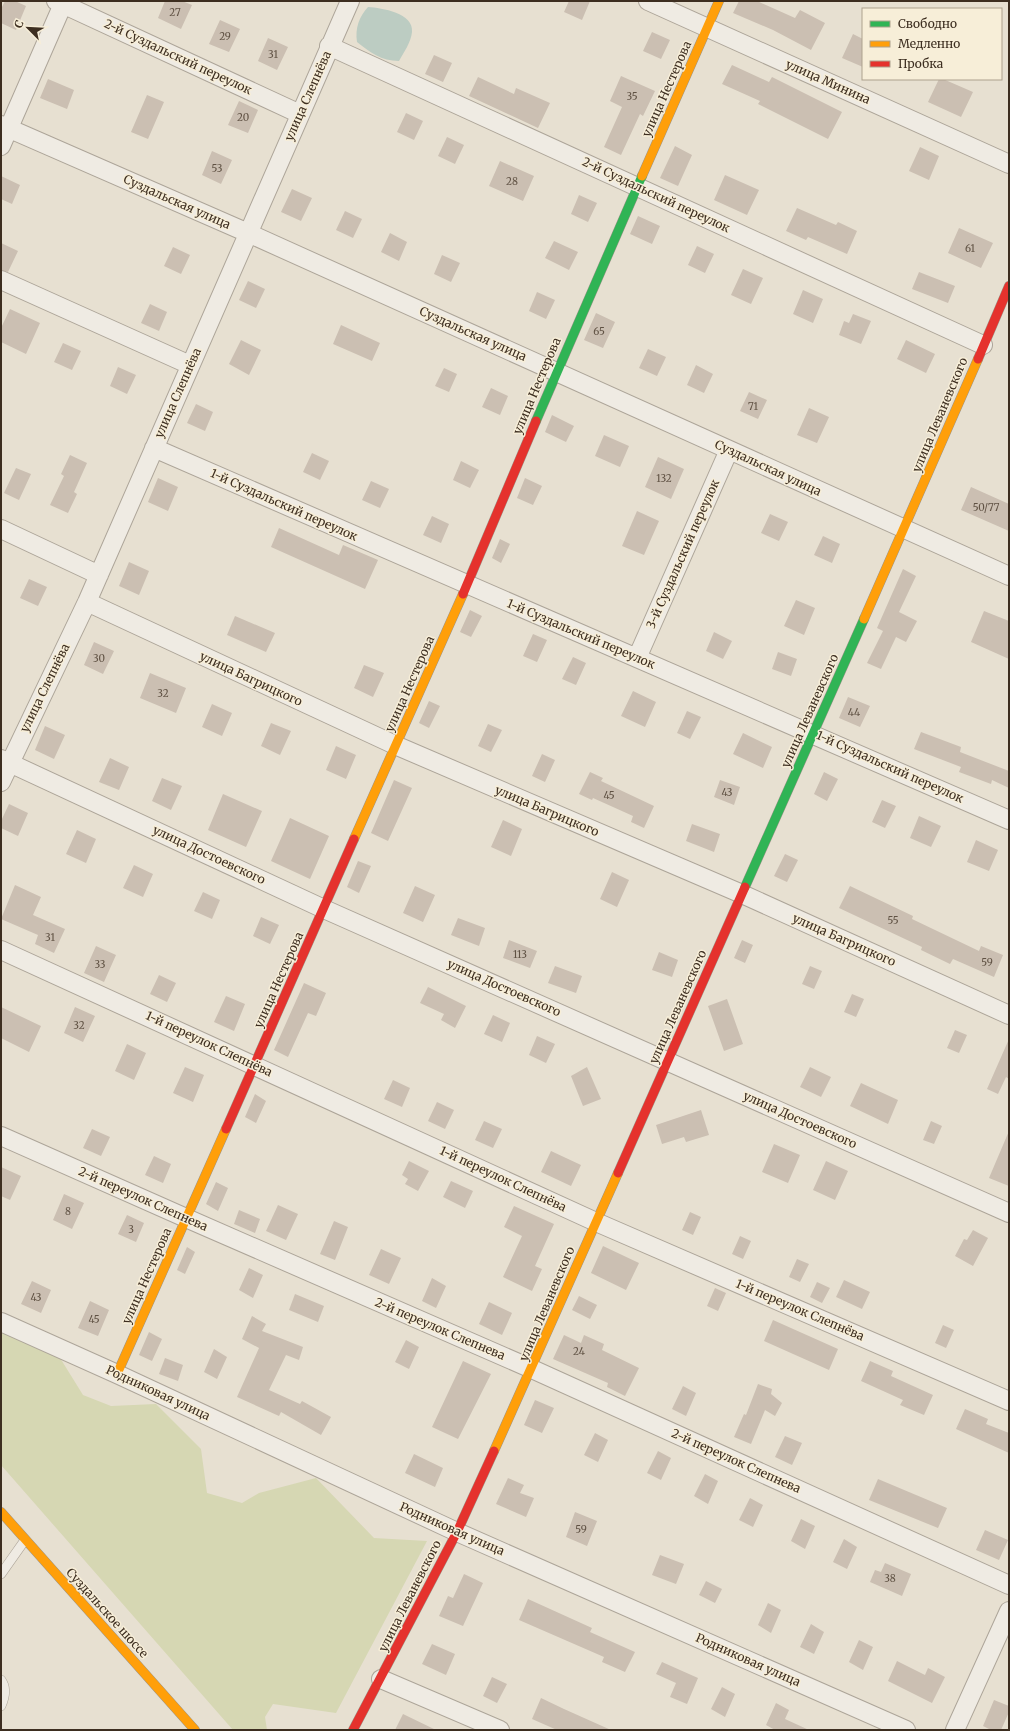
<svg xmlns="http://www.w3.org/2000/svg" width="1010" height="1731" viewBox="0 0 1010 1731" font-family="Merriweather,serif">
<rect width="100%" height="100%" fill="#e7e0d1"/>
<path fill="#d6d7b3" d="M 1,1327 L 57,1353 L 83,1395 L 111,1406 L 156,1404 L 201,1449 L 207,1493 L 242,1503 L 259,1493 L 316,1478 L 374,1538 L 427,1541 L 336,1713 L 273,1704 L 265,1717 L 267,1730 L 233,1730 L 1,1465 Z"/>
<path fill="#bcccc2" d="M 368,7 C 382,8 414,13 412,32 C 411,42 404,52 399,61 C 381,61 370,52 357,42 C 355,28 359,17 368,7 Z"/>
<path fill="#cbbfb2" d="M 5,1 L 15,1 L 26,6 L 16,30 L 1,23 L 1,9 Z
M 165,1 L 182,1 L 192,5 L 181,29 L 158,18 Z
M 569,1 L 590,1 L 582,20 L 564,12 Z
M 739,1 L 757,1 L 795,18 L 800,10 L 825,23 L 811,50 L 773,30 L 733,13 Z
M 220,20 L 240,29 L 229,52 L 209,44 Z
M 652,32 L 670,40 L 661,59 L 643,51 Z
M 853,34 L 863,39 L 863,67 L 842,58 Z
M 268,38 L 288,47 L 277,70 L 258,61 Z
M 434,55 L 452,63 L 443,82 L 425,74 Z
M 732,65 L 769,82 L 772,77 L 842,112 L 828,139 L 758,104 L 760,101 L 722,84 Z
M 621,76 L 655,91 L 643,116 L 640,114 L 621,155 L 604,147 L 622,107 L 610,101 Z
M 478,77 L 514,94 L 516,88 L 550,103 L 538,128 L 469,96 Z
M 48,79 L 74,90 L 67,109 L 40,98 Z
M 939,79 L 943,79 L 973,92 L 961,117 L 928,102 Z
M 147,95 L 164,102 L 148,139 L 131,132 Z
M 239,101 L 258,110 L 248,133 L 228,125 Z
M 406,113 L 423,121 L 414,140 L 397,132 Z
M 447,137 L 464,145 L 455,164 L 438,156 Z
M 675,146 L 692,155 L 678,186 L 660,178 Z
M 920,147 L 939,156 L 929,180 L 909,171 Z
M 212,151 L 232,160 L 221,184 L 202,175 Z
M 500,161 L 534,176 L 523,201 L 489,186 Z
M 725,175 L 759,190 L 747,215 L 714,200 Z
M 1,176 L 20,185 L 12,204 L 1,199 Z
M 292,189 L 312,198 L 301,221 L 281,212 Z
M 579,195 L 597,203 L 588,222 L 571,214 Z
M 797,208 L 836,225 L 838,222 L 857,231 L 847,254 L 808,237 L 806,240 L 786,231 Z
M 345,211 L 362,219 L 353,238 L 336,230 Z
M 638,216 L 660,226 L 652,244 L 630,234 Z
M 959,228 L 993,243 L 981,268 L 948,253 Z
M 390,233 L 407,242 L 399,261 L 381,252 Z
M 554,241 L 578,252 L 569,270 L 545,258 Z
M 1,243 L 18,251 L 8,272 L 1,270 Z
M 697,246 L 714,254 L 705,273 L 688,265 Z
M 173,247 L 190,255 L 181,274 L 164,266 Z
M 442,255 L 460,263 L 451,282 L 434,274 Z
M 743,269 L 763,278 L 751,304 L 731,295 Z
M 919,272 L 955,286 L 948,303 L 912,289 Z
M 248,281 L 265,289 L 256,308 L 239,300 Z
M 803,290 L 823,299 L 813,323 L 793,314 Z
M 537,292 L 555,300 L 546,319 L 529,311 Z
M 150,304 L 167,312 L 159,331 L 141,323 Z
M 10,309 L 40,323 L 26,354 L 1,342 L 1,328 Z
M 596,313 L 615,322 L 603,348 L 584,340 Z
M 853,314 L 871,321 L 861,344 L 839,335 L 844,321 L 849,323 Z
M 341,325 L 380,343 L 372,361 L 333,344 Z
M 241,340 L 261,350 L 249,375 L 229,364 Z
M 906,340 L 935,354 L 926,373 L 897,359 Z
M 63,343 L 81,351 L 72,370 L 54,362 Z
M 648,349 L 666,357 L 657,376 L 639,368 Z
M 696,365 L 713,374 L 704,393 L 687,385 Z
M 118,367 L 136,375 L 127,394 L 110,386 Z
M 444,368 L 457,374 L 449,392 L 435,386 Z
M 491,388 L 508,396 L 500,415 L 482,407 Z
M 749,392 L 767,400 L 758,419 L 740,411 Z
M 196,404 L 213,412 L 205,431 L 187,423 Z
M 809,408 L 829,417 L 817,443 L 797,435 Z
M 552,415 L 574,426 L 566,442 L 545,432 Z
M 604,435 L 629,446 L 620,467 L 595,456 Z
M 312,453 L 329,461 L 320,480 L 303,472 Z
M 70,455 L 87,463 L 74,492 L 77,494 L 68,513 L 50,505 L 64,476 L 61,474 Z
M 658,457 L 684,469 L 671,499 L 645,487 Z
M 461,461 L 479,470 L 470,488 L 453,480 Z
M 16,468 L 31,474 L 19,500 L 4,493 Z
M 158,478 L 178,487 L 168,511 L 148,502 Z
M 525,478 L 542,486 L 533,505 L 517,498 Z
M 371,481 L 389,489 L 380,508 L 362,500 Z
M 971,487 L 1009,504 L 1009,531 L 961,510 Z
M 637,511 L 659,521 L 644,555 L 622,546 Z
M 770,514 L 788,522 L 779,541 L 761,533 Z
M 432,516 L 449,524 L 441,543 L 423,535 Z
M 279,528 L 339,555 L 343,545 L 378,560 L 365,589 L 271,547 Z
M 823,536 L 840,544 L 832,563 L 814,555 Z
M 500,539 L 510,544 L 501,563 L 492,558 Z
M 129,562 L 149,571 L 139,595 L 119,586 Z
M 903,569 L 916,576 L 899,612 L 917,621 L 906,642 L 896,637 L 881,669 L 867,663 L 883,631 L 877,628 Z
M 29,579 L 47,587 L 38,606 L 20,598 Z
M 796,600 L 815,608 L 804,635 L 784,626 Z
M 470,610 L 482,616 L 471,637 L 460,632 Z
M 984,611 L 1009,621 L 1009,659 L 971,642 Z
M 235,616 L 275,633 L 266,652 L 227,635 Z
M 714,632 L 732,641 L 723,659 L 706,651 Z
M 533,634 L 547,640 L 537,662 L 523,656 Z
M 94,642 L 114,651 L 103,674 L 84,665 Z
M 778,652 L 797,659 L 791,676 L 772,669 Z
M 573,657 L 586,663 L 576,685 L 562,679 Z
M 364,665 L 384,673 L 373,697 L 354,688 Z
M 150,673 L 186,688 L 176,713 L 140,698 Z
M 633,691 L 656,702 L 645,727 L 621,716 Z
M 848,697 L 870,706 L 860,727 L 839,718 Z
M 429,701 L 440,706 L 429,728 L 419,723 Z
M 212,704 L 232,713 L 222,736 L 202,727 Z
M 687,711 L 701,717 L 690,739 L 677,733 Z
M 271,723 L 291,731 L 280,755 L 261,746 Z
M 488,724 L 502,730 L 491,752 L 478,746 Z
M 45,726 L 65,735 L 54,759 L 35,750 Z
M 921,732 L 961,747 L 960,752 L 1009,771 L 1009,788 L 992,780 L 991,784 L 959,772 L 961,767 L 914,749 Z
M 743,733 L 772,747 L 763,768 L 733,754 Z
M 336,746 L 356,755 L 346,779 L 326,770 Z
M 542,754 L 555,760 L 545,782 L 532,776 Z
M 110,758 L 129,767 L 119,790 L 99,782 Z
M 590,772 L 603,778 L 601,781 L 654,806 L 644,828 L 631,822 L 633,816 L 593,798 L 592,800 L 579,794 Z
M 824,772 L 838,779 L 827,801 L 814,794 Z
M 162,778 L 182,786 L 171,810 L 152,801 Z
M 394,780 L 412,788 L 388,841 L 371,833 Z
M 720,780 L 740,787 L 734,805 L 714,797 Z
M 223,794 L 262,811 L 246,847 L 208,830 Z
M 882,800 L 896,806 L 885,828 L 872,822 Z
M 9,804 L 28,813 L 18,836 L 1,828 L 1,821 Z
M 919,816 L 941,826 L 931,847 L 910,838 Z
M 290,818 L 329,836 L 310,879 L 271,861 Z
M 503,820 L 522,829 L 511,856 L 491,847 Z
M 692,824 L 720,834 L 714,852 L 686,841 Z
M 77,830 L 96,839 L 86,863 L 66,854 Z
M 976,840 L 998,850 L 989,871 L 967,862 Z
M 785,854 L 798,860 L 787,882 L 774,876 Z
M 358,861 L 371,866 L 359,893 L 347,887 Z
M 134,865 L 153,874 L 143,897 L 123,888 Z
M 612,872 L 629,880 L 617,907 L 600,899 Z
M 15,885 L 41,897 L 33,915 L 65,929 L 54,953 L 35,944 L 38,935 L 1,919 Z
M 415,886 L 435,895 L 423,922 L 403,913 Z
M 850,886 L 913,916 L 912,919 L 979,951 L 981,946 L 1003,955 L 994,977 L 953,959 L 950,964 L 921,950 L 922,947 L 839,908 Z
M 203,892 L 220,900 L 212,919 L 194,911 Z
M 261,917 L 279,925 L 270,944 L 253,936 Z
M 458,918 L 485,928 L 479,946 L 451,935 Z
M 509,940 L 537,951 L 530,968 L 503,958 Z
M 742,940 L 753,945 L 745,963 L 734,958 Z
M 96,946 L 116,955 L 104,982 L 84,973 Z
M 659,952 L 678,960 L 672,977 L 652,970 Z
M 555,966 L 582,976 L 576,993 L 548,983 Z
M 810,966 L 822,971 L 814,989 L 802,984 Z
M 159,975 L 176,983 L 167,1002 L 150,994 Z
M 304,983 L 326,993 L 316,1016 L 308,1013 L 288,1057 L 274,1050 Z
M 428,987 L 466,1006 L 455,1028 L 441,1020 L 444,1014 L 420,1003 Z
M 852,994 L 864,999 L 856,1017 L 844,1012 Z
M 226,996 L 245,1004 L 234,1031 L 214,1022 Z
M 727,999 L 743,1044 L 724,1051 L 708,1006 Z
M 1,1007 L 41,1026 L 29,1052 L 1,1038 Z
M 75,1007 L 95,1016 L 83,1042 L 64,1033 Z
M 493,1015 L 510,1023 L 502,1042 L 484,1034 Z
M 955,1030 L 967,1035 L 959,1053 L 947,1048 Z
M 537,1036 L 555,1044 L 546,1063 L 529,1055 Z
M 1009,1039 L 1009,1079 L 1006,1077 L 998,1094 L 987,1089 Z
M 127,1044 L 146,1053 L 134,1080 L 115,1071 Z
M 185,1067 L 204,1075 L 193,1102 L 173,1093 Z
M 587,1067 L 601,1099 L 583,1106 L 571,1076 Z
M 810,1067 L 831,1077 L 821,1097 L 800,1087 Z
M 393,1080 L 410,1088 L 402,1107 L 384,1099 Z
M 861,1083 L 898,1100 L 888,1124 L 850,1106 Z
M 255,1094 L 266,1101 L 256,1123 L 245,1117 Z
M 437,1102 L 454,1110 L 445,1129 L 428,1121 Z
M 701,1110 L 709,1135 L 686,1142 L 684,1137 L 662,1144 L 656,1125 Z
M 484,1121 L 502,1129 L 493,1148 L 475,1140 Z
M 931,1121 L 942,1126 L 934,1144 L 923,1140 Z
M 92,1129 L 110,1137 L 101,1156 L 83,1148 Z
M 1009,1131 L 1009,1186 L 989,1178 Z
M 774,1144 L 800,1155 L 788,1183 L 762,1172 Z
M 551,1151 L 581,1165 L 571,1186 L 541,1172 Z
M 154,1156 L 171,1164 L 163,1183 L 145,1175 Z
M 409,1161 L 429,1171 L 418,1191 L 405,1184 L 408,1179 L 402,1175 Z
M 826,1161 L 848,1171 L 835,1200 L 813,1190 Z
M 1,1167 L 21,1176 L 10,1200 L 1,1196 Z
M 451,1181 L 473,1191 L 465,1208 L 443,1197 Z
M 216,1182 L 228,1188 L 218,1211 L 206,1204 Z
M 64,1194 L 84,1203 L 72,1229 L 53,1220 Z
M 278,1205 L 298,1214 L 286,1240 L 266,1231 Z
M 514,1206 L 554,1224 L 535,1266 L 542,1269 L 532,1291 L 503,1277 L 522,1236 L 504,1227 Z
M 239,1210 L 260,1219 L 255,1233 L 234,1224 Z
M 690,1212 L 701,1217 L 693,1235 L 682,1230 Z
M 127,1215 L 144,1223 L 136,1242 L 118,1234 Z
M 334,1221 L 348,1227 L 335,1260 L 320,1254 Z
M 973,1230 L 988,1238 L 973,1266 L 955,1256 L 964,1239 L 967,1240 Z
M 740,1236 L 751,1241 L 743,1259 L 732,1254 Z
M 603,1246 L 639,1263 L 626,1290 L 591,1273 Z
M 187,1247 L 195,1252 L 185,1274 L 177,1270 Z
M 381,1249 L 401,1258 L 389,1284 L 369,1275 Z
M 797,1259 L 809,1264 L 800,1282 L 789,1277 Z
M 249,1268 L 263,1275 L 253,1298 L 239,1290 Z
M 432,1278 L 446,1286 L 436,1308 L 422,1301 Z
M 844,1280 L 870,1292 L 862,1309 L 836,1297 Z
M 32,1281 L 51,1290 L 41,1313 L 21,1304 Z
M 817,1282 L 830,1288 L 822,1303 L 810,1297 Z
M 715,1288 L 726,1293 L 718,1311 L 707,1306 Z
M 295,1294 L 324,1306 L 318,1322 L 289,1310 Z
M 579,1296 L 597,1305 L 590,1319 L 572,1310 Z
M 90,1301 L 109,1310 L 98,1336 L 78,1328 Z
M 489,1302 L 512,1313 L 502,1335 L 479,1324 Z
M 252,1316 L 266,1324 L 262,1331 L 303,1347 L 299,1360 L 286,1355 L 269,1390 L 300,1404 L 302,1401 L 331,1417 L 321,1435 L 281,1412 L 279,1416 L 237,1397 L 259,1348 L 242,1339 Z
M 773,1320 L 838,1349 L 829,1370 L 764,1341 Z
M 943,1325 L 954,1330 L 946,1348 L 935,1343 Z
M 149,1332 L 162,1339 L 152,1361 L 139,1355 Z
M 564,1335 L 581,1343 L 584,1335 L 604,1344 L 602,1350 L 639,1368 L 625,1396 L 607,1387 L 608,1383 L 553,1359 Z
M 406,1340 L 419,1347 L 409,1369 L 395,1362 Z
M 214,1349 L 227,1357 L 217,1379 L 204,1372 Z
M 165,1358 L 183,1365 L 178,1381 L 159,1374 Z
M 463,1361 L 491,1374 L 458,1439 L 432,1427 Z
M 870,1361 L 893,1371 L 891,1376 L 933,1395 L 924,1415 L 900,1405 L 903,1400 L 861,1381 Z
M 758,1384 L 772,1389 L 771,1394 L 782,1403 L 775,1416 L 765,1410 L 751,1444 L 734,1437 L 744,1414 L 746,1415 Z
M 683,1386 L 696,1393 L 686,1416 L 672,1409 Z
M 535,1400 L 554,1408 L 542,1433 L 524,1425 Z
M 965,1409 L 988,1419 L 986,1424 L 1009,1433 L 1009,1453 L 956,1429 Z
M 595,1433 L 608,1440 L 598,1462 L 584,1455 Z
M 785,1436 L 802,1443 L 792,1465 L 775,1457 Z
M 658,1451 L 671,1458 L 661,1480 L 647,1473 Z
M 414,1454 L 443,1468 L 435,1487 L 405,1473 Z
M 705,1474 L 718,1481 L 708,1504 L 694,1496 Z
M 508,1478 L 524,1485 L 520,1493 L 534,1498 L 526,1517 L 496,1504 Z
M 878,1479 L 947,1508 L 938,1528 L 869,1500 Z
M 750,1498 L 763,1505 L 753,1527 L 739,1520 Z
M 575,1512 L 597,1521 L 587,1546 L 566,1537 Z
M 801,1519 L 815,1526 L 805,1549 L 791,1541 Z
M 985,1530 L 1008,1540 L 999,1560 L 976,1550 Z
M 844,1539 L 857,1547 L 847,1569 L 833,1562 Z
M 660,1555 L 684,1564 L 676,1584 L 652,1575 Z
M 885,1563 L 911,1574 L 902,1596 L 870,1582 L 875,1570 L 881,1572 Z
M 464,1574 L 483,1583 L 463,1626 L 439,1616 L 448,1596 L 453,1598 Z
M 706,1581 L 722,1589 L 715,1603 L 699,1595 Z
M 528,1599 L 592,1628 L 590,1632 L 635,1652 L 625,1672 L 602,1662 L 604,1657 L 519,1620 Z
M 768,1603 L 781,1610 L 771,1633 L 758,1625 Z
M 811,1624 L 824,1632 L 814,1654 L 800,1647 Z
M 859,1640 L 873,1647 L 863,1670 L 849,1662 Z
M 432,1644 L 455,1654 L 446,1675 L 422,1664 Z
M 897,1661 L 925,1675 L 928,1668 L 945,1677 L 932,1703 L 888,1681 Z
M 662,1662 L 698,1678 L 687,1704 L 670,1697 L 676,1683 L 656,1674 Z
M 492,1677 L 507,1684 L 497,1703 L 483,1696 Z
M 722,1687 L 735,1694 L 725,1717 L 711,1709 Z
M 541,1698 L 564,1709 L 611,1730 L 557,1730 L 532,1719 Z
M 994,1700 L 1009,1706 L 1009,1712 L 1001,1730 L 991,1730 L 983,1726 Z
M 776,1703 L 789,1710 L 785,1719 L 809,1730 L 775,1730 L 766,1725 Z
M 403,1714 L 436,1730 L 395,1730 Z"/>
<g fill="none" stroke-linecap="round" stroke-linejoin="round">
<g stroke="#ada599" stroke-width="10">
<path id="lane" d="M 1,1574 L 25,1540
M 1,1680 C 7,1688 5,1697 1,1706"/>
</g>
<g stroke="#ada599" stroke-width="20">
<path id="street" d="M 56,1 L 300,114
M 648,1 L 1009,164
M 329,46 L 983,345
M 1,125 L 248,233 L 1009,576
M 1,146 L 63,4
M 1,280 L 190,365
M 154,448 L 1009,820
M 1,529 L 99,575
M 87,602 L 395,745 L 742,894 L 1009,1015
M 637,658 L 729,450
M 1,759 L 324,909 L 1009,1213
M 1,782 L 87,602 L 350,1
M 1,950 L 596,1222 L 1009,1401
M 1,1136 L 186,1218 L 532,1369 L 1009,1585
M 1,1322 L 117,1374 L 457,1532 L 906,1730
M 381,1679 L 500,1730
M 955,1730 L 1009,1611"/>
</g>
<g stroke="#9c958a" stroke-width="10">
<path id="fast" d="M 536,421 L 642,176
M 745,887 L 864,619"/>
</g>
<g stroke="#9c958a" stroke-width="10">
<path id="slow" d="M 642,176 L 719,1
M 864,619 L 978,359
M 354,839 L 463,594
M 117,1374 L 226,1129
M 494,1451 L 618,1173
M 1,1512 L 195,1730"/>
</g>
<g stroke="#9c958a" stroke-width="10">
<path id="jam" d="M 978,359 L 1009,286
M 463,594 L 536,421
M 226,1129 L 354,839
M 618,1173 L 745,887
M 353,1730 L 457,1532 L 494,1451"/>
</g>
<use href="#lane" stroke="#efebe3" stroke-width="9"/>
<use href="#street" stroke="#efebe3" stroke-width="18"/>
<use href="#fast" stroke="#30b455" stroke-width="9"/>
<use href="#slow" stroke="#ff9f0a" stroke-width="9"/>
<use href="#jam" stroke="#e5322d" stroke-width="9"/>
</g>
<g text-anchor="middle" stroke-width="3" stroke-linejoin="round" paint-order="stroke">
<g font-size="10" fill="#605244">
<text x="175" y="16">27</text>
<text x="225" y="40">29</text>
<text x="273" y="58">31</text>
<text x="632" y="100">35</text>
<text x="243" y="121">20</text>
<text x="217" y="172">53</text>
<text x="512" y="185">28</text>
<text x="970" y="252">61</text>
<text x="599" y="335">65</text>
<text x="753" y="410">71</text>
<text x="664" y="482">132</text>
<text x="986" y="511">50/77</text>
<text x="99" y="662">30</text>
<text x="163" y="697">32</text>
<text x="854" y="716">44</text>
<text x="727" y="796">43</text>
<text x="609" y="799">45</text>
<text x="893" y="924">55</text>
<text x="50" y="941">31</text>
<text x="520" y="958">113</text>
<text x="987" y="966">59</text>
<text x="100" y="968">33</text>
<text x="79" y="1029">32</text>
<text x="68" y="1215">8</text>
<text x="131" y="1233">3</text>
<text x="36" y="1301">43</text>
<text x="94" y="1323">45</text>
<text x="579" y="1355">24</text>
<text x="581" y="1533">59</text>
<text x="890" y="1582">38</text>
</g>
<g font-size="12" fill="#3d2e20" stroke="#f7eed8">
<text transform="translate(178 57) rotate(25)" y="4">2-й Суздальский переулок</text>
<text transform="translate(828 82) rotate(24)" y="4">улица Минина</text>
<text transform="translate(667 89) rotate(-66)" y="4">улица Нестерова</text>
<text transform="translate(308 96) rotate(-66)" y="4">улица Слепнёва</text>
<text transform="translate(656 195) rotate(25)" y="4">2-й Суздальский переулок</text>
<text transform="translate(177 202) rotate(24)" y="4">Суздальская улица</text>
<text transform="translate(473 334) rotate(24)" y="4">Суздальская улица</text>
<text transform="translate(537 386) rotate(-67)" y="4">улица Нестерова</text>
<text transform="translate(178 393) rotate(-66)" y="4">улица Слепнёва</text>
<text transform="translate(940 415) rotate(-67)" y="4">улица Леваневского</text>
<text transform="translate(768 468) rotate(25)" y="4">Суздальская улица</text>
<text transform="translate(284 505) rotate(24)" y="4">1-й Суздальский переулок</text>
<text transform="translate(683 554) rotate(-66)" y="4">3-й Суздальский переулок</text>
<text transform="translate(581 634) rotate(23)" y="4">1-й Суздальский переулок</text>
<text transform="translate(251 679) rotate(25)" y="4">улица Багрицкого</text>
<text transform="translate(410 684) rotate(-66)" y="4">улица Нестерова</text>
<text transform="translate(45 688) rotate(-64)" y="4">улица Слепнёва</text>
<text transform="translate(810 711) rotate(-66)" y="4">улица Леваневского</text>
<text transform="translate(890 767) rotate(24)" y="4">1-й Суздальский переулок</text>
<text transform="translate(547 811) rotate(23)" y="4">улица Багрицкого</text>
<text transform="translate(209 855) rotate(25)" y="4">улица Достоевского</text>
<text transform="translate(844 940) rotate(24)" y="4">улица Багрицкого</text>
<text transform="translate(279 980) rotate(-66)" y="4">улица Нестерова</text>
<text transform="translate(504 988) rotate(24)" y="4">улица Достоевского</text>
<text transform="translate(678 1007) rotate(-66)" y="4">улица Леваневского</text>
<text transform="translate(209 1044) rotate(25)" y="4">1-й переулок Слепнёва</text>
<text transform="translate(800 1120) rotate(24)" y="4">улица Достоевского</text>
<text transform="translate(503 1179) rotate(25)" y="4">1-й переулок Слепнёва</text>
<text transform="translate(143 1199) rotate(24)" y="4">2-й переулок Слепнева</text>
<text transform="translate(147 1276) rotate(-66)" y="4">улица Нестерова</text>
<text transform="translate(547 1304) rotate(-67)" y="4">улица Леваневского</text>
<text transform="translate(800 1310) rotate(23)" y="4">1-й переулок Слепнёва</text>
<text transform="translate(440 1329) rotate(23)" y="4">2-й переулок Слепнева</text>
<text transform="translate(158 1393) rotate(25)" y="4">Родниковая улица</text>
<text transform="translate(736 1461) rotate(24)" y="4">2-й переулок Слепнева</text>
<text transform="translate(452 1529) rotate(24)" y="4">Родниковая улица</text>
<text transform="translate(410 1596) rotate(-63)" y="4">улица Леваневского</text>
<text transform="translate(107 1613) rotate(48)" y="4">Суздальское шоссе</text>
<text transform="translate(748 1660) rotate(24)" y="4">Родниковая улица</text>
</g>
</g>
<rect width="1010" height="1731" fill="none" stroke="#3d2e20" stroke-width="4"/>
<rect x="862" y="8" width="140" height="72" fill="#f7eed8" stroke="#ada18e"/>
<rect x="870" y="21" width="20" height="6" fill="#30b455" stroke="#ada18e"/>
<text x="898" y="28" font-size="12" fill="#3d2e20">Свободно</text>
<rect x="870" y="41" width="20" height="6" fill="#ff9f0a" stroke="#ada18e"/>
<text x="898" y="48" font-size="12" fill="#3d2e20">Медленно</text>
<rect x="870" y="61" width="20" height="6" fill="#e5322d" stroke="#ada18e"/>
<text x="898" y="68" font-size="12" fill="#3d2e20">Пробка</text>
<g transform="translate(28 28) rotate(294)" stroke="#f7eed8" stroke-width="3" paint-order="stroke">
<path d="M0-3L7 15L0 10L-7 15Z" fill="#3d2e20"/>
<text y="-6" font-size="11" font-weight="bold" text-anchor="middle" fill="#3d2e20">С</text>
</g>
</svg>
